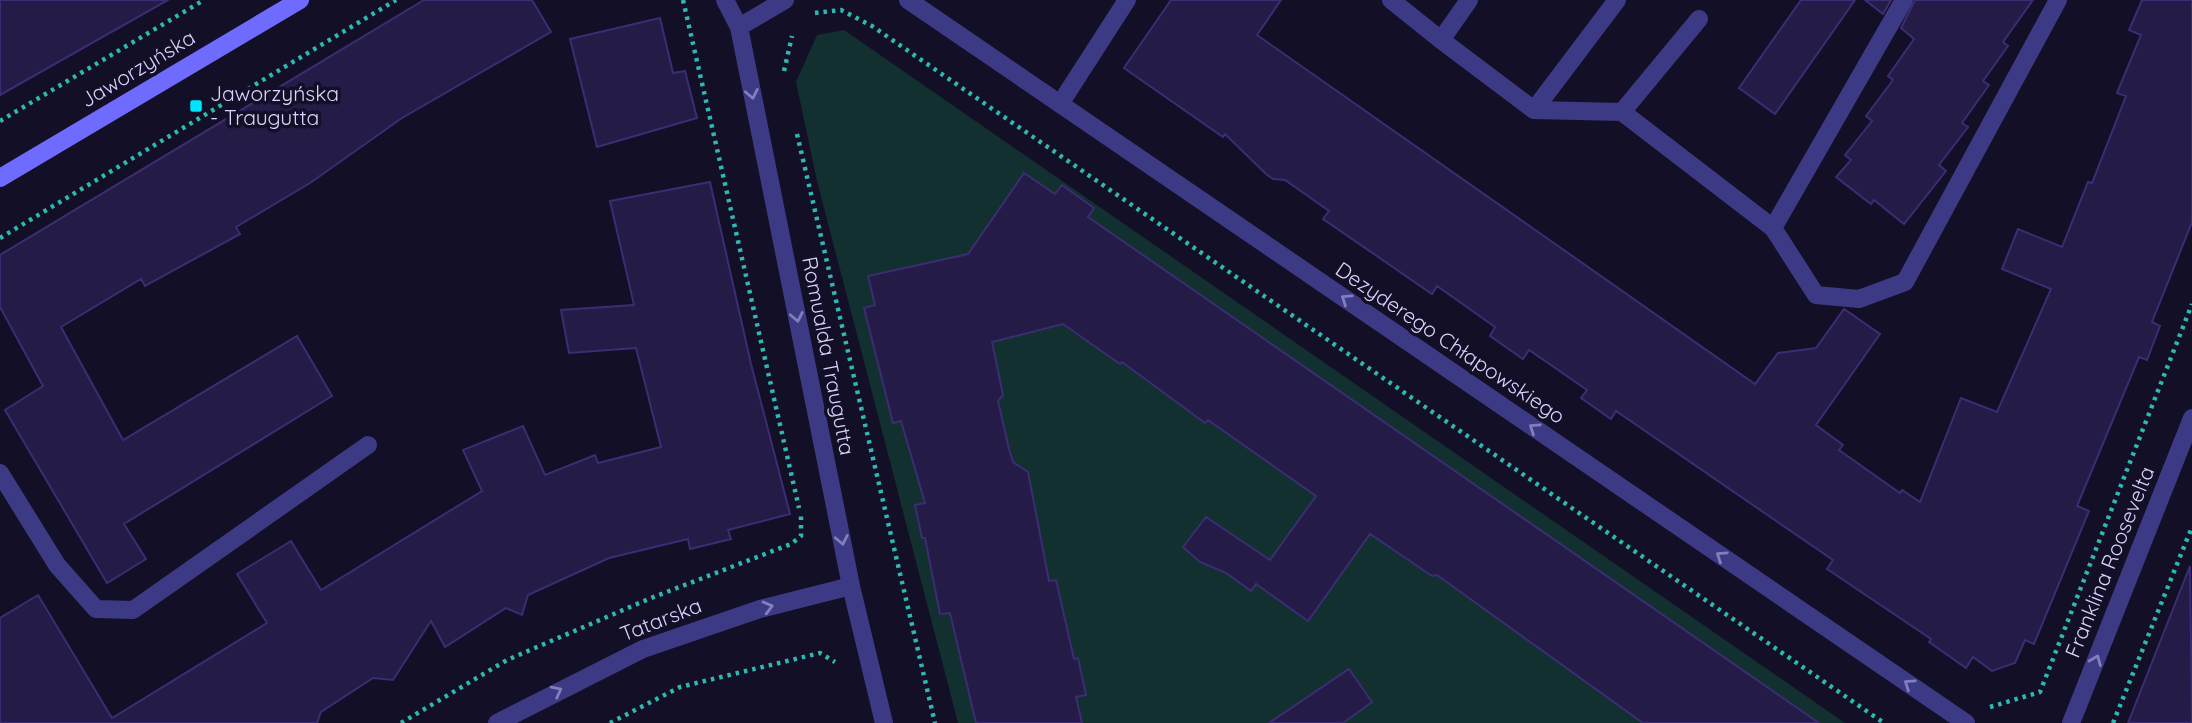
<svg xmlns="http://www.w3.org/2000/svg" width="2192" height="723" viewBox="0 0 2192 723" font-family="Quicksand,sans-serif">
<rect width="100%" height="100%" fill="#130f26"/>
<path fill="#12302f" d="M 844,30 L 1845,723 L 958,723 L 817,181 L 796,82 L 817,35 Z"/>
<path fill="#241b47" stroke="#3b2d73" stroke-width="2" d="M 0,0 L 168,0 L 0,95 Z
M 424,0 L 532,0 L 551,32 L 402,118 L 310,183 L 236,227 L 240,234 L 145,286 L 141,279 L 61,327 L 123,440 L 297,336 L 332,396 L 124,524 L 146,559 L 107,583 L 5,410 L 43,386 L 0,307 L 0,255 Z
M 1171,0 L 1281,0 L 1257,35 L 1755,384 L 1778,353 L 1816,348 L 1844,309 L 1880,334 L 1816,425 L 1843,445 L 1839,450 L 1900,493 L 1902,490 L 1920,502 L 1961,398 L 1997,412 L 2051,289 L 2002,269 L 2018,229 L 2062,247 L 2088,182 L 2092,183 L 2126,96 L 2117,93 L 2141,35 L 2129,30 L 2142,0 L 2192,0 L 2192,222 L 2152,322 L 2160,326 L 2147,360 L 2139,357 L 2077,506 L 2089,511 L 2034,644 L 2025,640 L 2015,663 L 1992,671 L 1973,657 L 1966,668 L 1929,642 L 1931,639 L 1827,569 L 1833,560 L 1616,411 L 1611,419 L 1581,398 L 1587,390 L 1529,350 L 1523,359 L 1490,336 L 1495,327 L 1437,286 L 1432,294 L 1323,219 L 1329,211 L 1285,180 L 1273,179 L 1266,174 L 1225,134 L 1223,137 L 1124,68 Z
M 1801,0 L 1855,0 L 1775,114 L 1739,88 Z
M 1865,0 L 1891,0 L 1883,14 Z
M 1915,0 L 2033,0 L 2003,42 L 2008,46 L 1983,81 L 1989,85 L 1962,123 L 1968,127 L 1939,165 L 1946,171 L 1904,224 L 1874,200 L 1871,204 L 1836,177 L 1851,160 L 1845,155 L 1872,121 L 1866,116 L 1893,80 L 1888,76 L 1914,39 L 1901,28 Z
M 660,18 L 673,73 L 685,71 L 697,118 L 597,147 L 570,39 Z
M 1024,173 L 1055,194 L 1062,185 L 1094,208 L 1088,217 L 1819,723 L 1643,723 L 1437,575 L 1432,576 L 1370,534 L 1308,621 L 1256,584 L 1251,591 L 1226,573 L 1200,562 L 1183,547 L 1206,517 L 1270,560 L 1316,496 L 1208,420 L 1205,423 L 1122,362 L 1120,364 L 1063,324 L 992,342 L 1003,395 L 998,401 L 1009,449 L 1013,462 L 1028,472 L 1049,581 L 1056,580 L 1074,659 L 1078,658 L 1086,695 L 1076,697 L 1082,723 L 976,723 L 950,613 L 940,614 L 925,538 L 922,538 L 915,505 L 925,503 L 901,421 L 893,423 L 864,308 L 875,305 L 868,276 L 968,254 Z
M 710,182 L 751,364 L 790,514 L 728,530 L 731,539 L 690,549 L 688,539 L 609,558 L 528,595 L 522,615 L 506,608 L 445,647 L 431,621 L 393,680 L 373,678 L 321,712 L 317,723 L 0,723 L 0,618 L 38,595 L 112,718 L 267,623 L 237,574 L 291,541 L 321,590 L 482,491 L 463,450 L 523,426 L 545,475 L 595,455 L 598,463 L 661,447 L 636,348 L 569,353 L 561,310 L 634,305 L 610,201 Z
M 2190,566 L 2192,723 L 2128,723 Z
M 1349,669 L 1372,702 L 1343,723 L 1269,723 Z"/>
<g fill="none" stroke-linecap="round" stroke-linejoin="round">
<path stroke="#2fb8b0" stroke-width="4.5" stroke-dasharray="3.5 5" stroke-linecap="butt" d="M 683,0 L 799,508
M 815,13 L 841,10 L 872,26 L 1884,723
M 784,71 L 792,36
M 0,121 L 204,0
M 797,134 L 935,723
M 0,238 L 396,0
M 1990,707 L 2040,692 L 2192,304
M 401,723 L 507,660 L 651,598 L 791,544 L 801,536 L 801,516
M 610,723 L 680,687 L 820,653 L 835,662
M 2113,723 L 2192,527"/>
<path stroke="#3d3a85" stroke-width="18" d="M 1391,0 L 1441,40 L 1469,0
M 1441,40 L 1534,110 L 1622,112 L 1699,19
M 1060,104 L 1127,0
M 1534,110 L 1617,0
M 1622,112 L 1773,228 L 1904,0
M 1773,228 L 1816,295 L 1859,299 L 1905,282 L 2058,0
M 0,473 L 57,565 L 96,609 L 133,610 L 368,445"/>
<path stroke="#3d3a85" stroke-width="18" d="M 725,0 L 739,27 L 851,586 L 884,723
M 908,0 L 1966,723
M 739,27 L 785,0
M 497,723 L 643,649 L 760,609 L 851,586
M 2071,723 L 2192,418"/>
<path stroke="#6f6bff" stroke-width="18" d="M 0,178 L 300,0"/>
</g>
<defs><path id="oneway-chevron" d="M-2-3.5L2.5 0L-2 3.5" fill="none" stroke-width="1.6" stroke-linecap="round" stroke-linejoin="round" transform="scale(1.75)"/></defs>
<g stroke="#837fbc">
<use href="#oneway-chevron" transform="translate(752 94) rotate(79)"/>
<use href="#oneway-chevron" transform="translate(1346 299) rotate(-146)"/>
<use href="#oneway-chevron" transform="translate(797 317) rotate(79)"/>
<use href="#oneway-chevron" transform="translate(1534 428) rotate(-146)"/>
<use href="#oneway-chevron" transform="translate(842 540) rotate(79)"/>
<use href="#oneway-chevron" transform="translate(1721 556) rotate(-146)"/>
<use href="#oneway-chevron" transform="translate(768 607) rotate(-15)"/>
<use href="#oneway-chevron" transform="translate(2096 660) rotate(-68)"/>
<use href="#oneway-chevron" transform="translate(1909 684) rotate(-146)"/>
<use href="#oneway-chevron" transform="translate(557 691) rotate(-27)"/>
</g>
<rect fill="#00e5ff" stroke="#130f26" stroke-width="2.5" x="189" y="99" width="14" height="14" rx="3.5"/>
<g text-anchor="middle" stroke-width="7" stroke-linejoin="round" paint-order="stroke">
<g font-size="21" fill="#d9d4ff" stroke="#130f26">
<text transform="translate(138 69) rotate(-31)" y="7">Jaworzyńska</text>
<text transform="translate(1450 343) rotate(34)" y="7">Dezyderego Chłapowskiego</text>
<text transform="translate(828 356) rotate(79)" y="7">Romualda Traugutta</text>
<text transform="translate(2110 562) rotate(-68)" y="7">Franklina Roosevelta</text>
<text transform="translate(661 620) rotate(-21)" y="7">Tatarska</text>
</g>
<g font-size="21" fill="#d9d4ff" stroke="#130f26" text-anchor="start">
<text x="210" y="101">Jaworzyńska<tspan x="210" dy="24">- Traugutta</tspan></text>
</g>
</g>
</svg>
